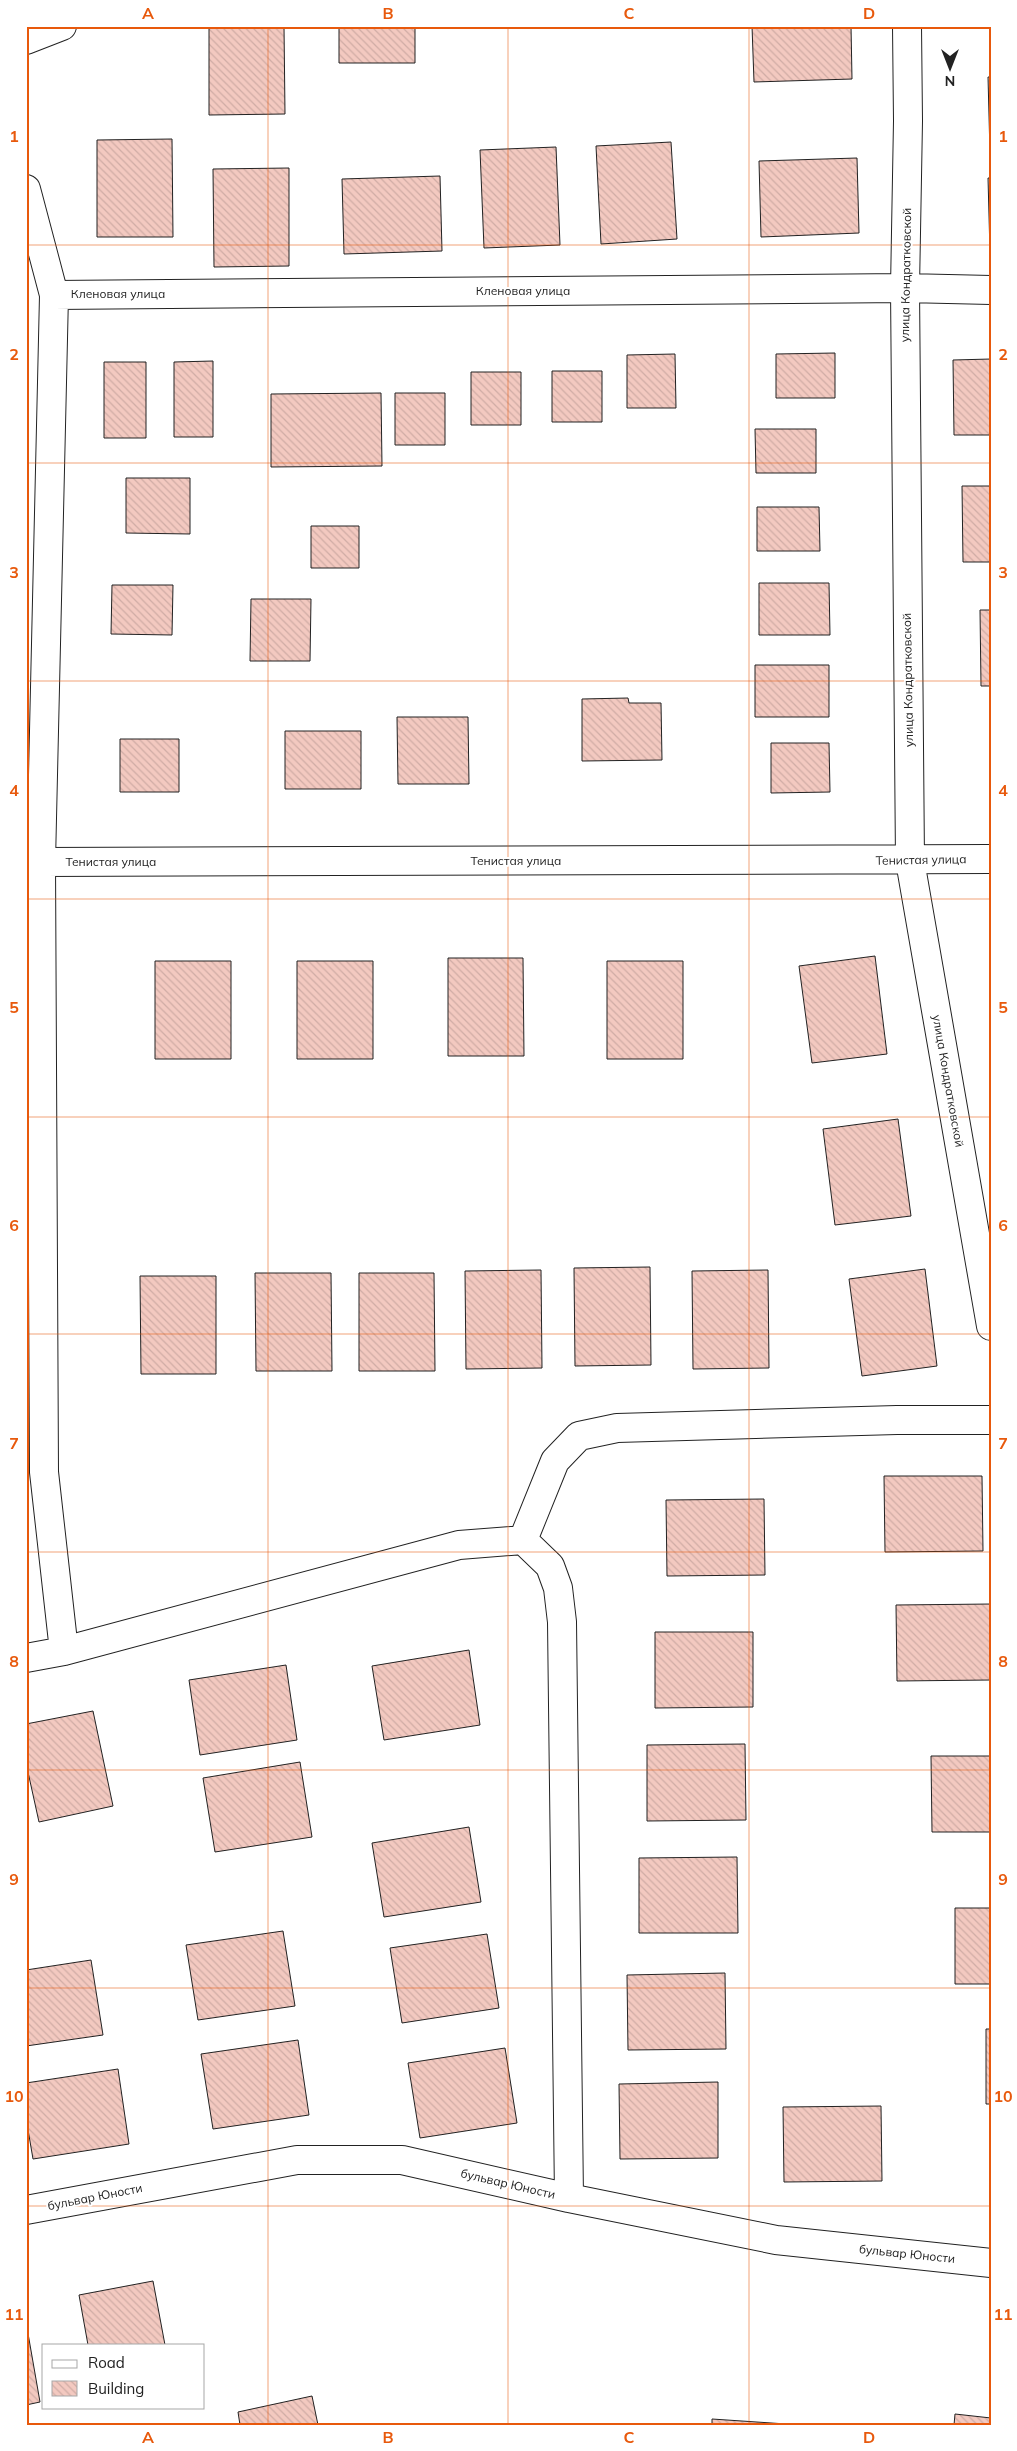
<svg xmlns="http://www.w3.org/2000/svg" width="1017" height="2451" viewBox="0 0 1017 2451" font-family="Mulish,sans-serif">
<defs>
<pattern id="building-back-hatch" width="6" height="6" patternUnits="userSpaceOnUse" patternTransform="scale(1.25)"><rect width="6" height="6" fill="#f3c9c0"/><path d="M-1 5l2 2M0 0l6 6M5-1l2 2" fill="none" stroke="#d0aca5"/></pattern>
</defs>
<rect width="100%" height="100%" fill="#fff"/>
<path fill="url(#building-back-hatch)" stroke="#222" d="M 209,26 L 284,26 L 285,114 L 209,115 Z
M 339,26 L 415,26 L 415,63 L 339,63 Z
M 752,26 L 851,26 L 852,79 L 754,82 Z
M 988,77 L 991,77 L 991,153 L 990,154 Z
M 172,139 L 173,237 L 97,237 L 97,140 Z
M 671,142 L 677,239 L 601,244 L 596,146 Z
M 556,147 L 560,245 L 484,248 L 480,150 Z
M 857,158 L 859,233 L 761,237 L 759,161 Z
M 289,168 L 289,266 L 214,267 L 213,169 Z
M 440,176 L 442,251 L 344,254 L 342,179 Z
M 988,178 L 991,178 L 991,253 L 990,253 Z
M 835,353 L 835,398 L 776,398 L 776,354 Z
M 675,354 L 676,408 L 627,408 L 627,355 Z
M 991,359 L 991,435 L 954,435 L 953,360 Z
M 213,361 L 213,437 L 174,437 L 174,362 Z
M 104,362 L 146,362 L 146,438 L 104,438 Z
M 552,371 L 602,371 L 602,422 L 552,422 Z
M 471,372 L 521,372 L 521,425 L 471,425 Z
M 381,393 L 382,466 L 271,467 L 271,394 Z
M 395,393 L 445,393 L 445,445 L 395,445 Z
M 755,429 L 816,429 L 816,473 L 756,473 Z
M 126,478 L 190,478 L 190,534 L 126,533 Z
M 962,486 L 991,486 L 991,562 L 963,562 Z
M 757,507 L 819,507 L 820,551 L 757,551 Z
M 311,526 L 359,526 L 359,568 L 311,568 Z
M 759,583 L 829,583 L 830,635 L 759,635 Z
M 112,585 L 173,585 L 172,635 L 111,634 Z
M 251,599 L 311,599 L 310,661 L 250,661 Z
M 980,610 L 991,610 L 991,686 L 981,686 Z
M 755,665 L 829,665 L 829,717 L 755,717 Z
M 628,698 L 629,703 L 661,703 L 662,760 L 582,761 L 582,699 Z
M 397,717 L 468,717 L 469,784 L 398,784 Z
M 285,731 L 361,731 L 361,789 L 285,789 Z
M 120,739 L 179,739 L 179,792 L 120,792 Z
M 771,743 L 829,743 L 830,792 L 771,793 Z
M 875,956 L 887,1054 L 812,1063 L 799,966 Z
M 448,958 L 523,958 L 524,1056 L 448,1056 Z
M 155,961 L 231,961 L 231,1059 L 155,1059 Z
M 297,961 L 373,961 L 373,1059 L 297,1059 Z
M 607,961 L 683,961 L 683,1059 L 607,1059 Z
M 898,1119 L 911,1216 L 835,1225 L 823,1129 Z
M 650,1267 L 651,1365 L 575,1366 L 574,1268 Z
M 925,1269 L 937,1366 L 862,1376 L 849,1279 Z
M 541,1270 L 542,1368 L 466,1369 L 465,1271 Z
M 768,1270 L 769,1368 L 693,1369 L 692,1271 Z
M 255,1273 L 331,1273 L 332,1371 L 256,1371 Z
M 359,1273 L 434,1273 L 435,1371 L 359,1371 Z
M 140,1276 L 216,1276 L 216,1374 L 141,1374 Z
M 884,1476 L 982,1476 L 983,1551 L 885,1552 Z
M 764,1499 L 765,1575 L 667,1576 L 666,1500 Z
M 991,1604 L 991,1680 L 897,1681 L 896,1605 Z
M 655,1632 L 753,1632 L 753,1707 L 655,1708 Z
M 469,1650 L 480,1725 L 384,1740 L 372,1666 Z
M 286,1665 L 297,1740 L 200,1755 L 189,1680 Z
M 93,1711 L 113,1806 L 39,1822 L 26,1763 L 26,1724 Z
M 745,1744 L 746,1820 L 647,1821 L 647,1745 Z
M 931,1756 L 991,1756 L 991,1832 L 932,1832 Z
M 300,1762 L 312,1837 L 215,1852 L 203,1778 Z
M 469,1827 L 481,1902 L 384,1917 L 372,1843 Z
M 737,1857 L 738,1933 L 639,1933 L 639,1858 Z
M 955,1908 L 991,1908 L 991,1984 L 955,1984 Z
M 283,1931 L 295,2006 L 198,2020 L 186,1945 Z
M 487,1934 L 499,2008 L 402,2023 L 390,1948 Z
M 91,1960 L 103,2035 L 26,2046 L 26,1970 Z
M 725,1973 L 726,2049 L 628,2050 L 627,1975 Z
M 986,2029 L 991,2029 L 991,2104 L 986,2104 Z
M 298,2040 L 309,2115 L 213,2129 L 201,2054 Z
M 505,2048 L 517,2123 L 420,2138 L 408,2063 Z
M 118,2069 L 129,2144 L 33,2159 L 26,2118 L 26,2083 Z
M 718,2082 L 718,2158 L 620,2159 L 619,2084 Z
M 881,2106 L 882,2181 L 784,2182 L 783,2107 Z
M 153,2281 L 165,2345 L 88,2345 L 79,2295 Z
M 26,2322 L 40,2402 L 26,2405 Z
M 312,2396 L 318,2425 L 240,2425 L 238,2412 Z
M 955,2414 L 991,2418 L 991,2425 L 954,2425 Z
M 712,2419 L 801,2425 L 712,2425 Z"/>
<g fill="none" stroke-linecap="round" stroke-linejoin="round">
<g stroke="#222" stroke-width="30">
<path id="minor" d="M 907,26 L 908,121 L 905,288 L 910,861 L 991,1326
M 26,40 L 62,26
M 26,189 L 54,295 L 41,862 L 44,1472 L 64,1651
M 54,295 L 905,288 L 991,290
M 41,862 L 991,859
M 523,1540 L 555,1461 L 579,1436 L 617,1428 L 897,1420 L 991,1420
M 26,1658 L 64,1651 L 459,1545 L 523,1540 L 550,1566 L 558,1588 L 562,1622 L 569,2198
M 26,2210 L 297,2160 L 402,2160 L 569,2198 L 776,2240 L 991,2263"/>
</g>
<use href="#minor" stroke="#fff" stroke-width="28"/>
</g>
<path fill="none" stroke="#e8590c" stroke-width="1" stroke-opacity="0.55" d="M 268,26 L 268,2425M 508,26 L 508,2425M 749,26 L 749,2425M 26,245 L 991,245M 26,463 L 991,463M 26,681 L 991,681M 26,899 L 991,899M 26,1117 L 991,1117M 26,1334 L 991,1334M 26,1552 L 991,1552M 26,1770 L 991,1770M 26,1988 L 991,1988M 26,2206 L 991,2206"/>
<g text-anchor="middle" stroke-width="4" stroke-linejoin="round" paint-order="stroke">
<g font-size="12" fill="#222" stroke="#fff">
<text transform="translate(906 275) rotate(-89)" y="4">улица Кондратковской</text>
<text x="523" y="295">Кленовая улица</text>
<text x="118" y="298">Кленовая улица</text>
<text transform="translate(908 680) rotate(-91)" y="4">улица Кондратковской</text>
<text transform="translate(921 860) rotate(-1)" y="4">Тенистая улица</text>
<text x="516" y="865">Тенистая улица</text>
<text x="111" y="866">Тенистая улица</text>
<text transform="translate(948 1081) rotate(80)" y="4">улица Кондратковской</text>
<text transform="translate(508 2184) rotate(13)" y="4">бульвар Юности</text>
<text transform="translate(95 2197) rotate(-11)" y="4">бульвар Юности</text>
<text transform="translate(907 2254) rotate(6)" y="4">бульвар Юности</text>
</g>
</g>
<rect width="1017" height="2451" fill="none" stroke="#ffffff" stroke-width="55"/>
<rect x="42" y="2344" width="162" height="65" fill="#ffffff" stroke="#a7a7a7"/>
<rect x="52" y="2360" width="25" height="8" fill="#ffffff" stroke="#a7a7a7"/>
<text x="88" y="2368" font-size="15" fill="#222222">Road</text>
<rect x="52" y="2381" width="25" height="15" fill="url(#building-back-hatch)" stroke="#a7a7a7"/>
<text x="88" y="2394" font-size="15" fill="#222222">Building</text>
<g transform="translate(950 68) rotate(180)" stroke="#ffffff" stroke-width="4" paint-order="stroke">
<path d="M0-4L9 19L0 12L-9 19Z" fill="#222222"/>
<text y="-8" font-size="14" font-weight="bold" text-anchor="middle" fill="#222222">N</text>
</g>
<rect x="28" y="28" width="962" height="2396" fill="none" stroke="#e8590c" stroke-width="2"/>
<g font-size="16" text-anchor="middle" font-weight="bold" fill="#e8590c">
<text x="148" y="19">A</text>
<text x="388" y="19">B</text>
<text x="629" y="19">C</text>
<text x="869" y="19">D</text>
<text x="14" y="142">1</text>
<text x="1003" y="142">1</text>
<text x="14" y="360">2</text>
<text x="1003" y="360">2</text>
<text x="14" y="578">3</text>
<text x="1003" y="578">3</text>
<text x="14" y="796">4</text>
<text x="1003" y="796">4</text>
<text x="14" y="1013">5</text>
<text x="1003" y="1013">5</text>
<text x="14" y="1231">6</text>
<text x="1003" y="1231">6</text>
<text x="14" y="1449">7</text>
<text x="1003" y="1449">7</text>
<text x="14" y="1667">8</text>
<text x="1003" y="1667">8</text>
<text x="14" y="1885">9</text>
<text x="1003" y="1885">9</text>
<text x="14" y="2102">10</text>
<text x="1003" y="2102">10</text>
<text x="14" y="2320">11</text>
<text x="1003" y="2320">11</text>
<text x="148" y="2443">A</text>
<text x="388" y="2443">B</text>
<text x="629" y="2443">C</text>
<text x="869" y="2443">D</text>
</g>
</svg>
